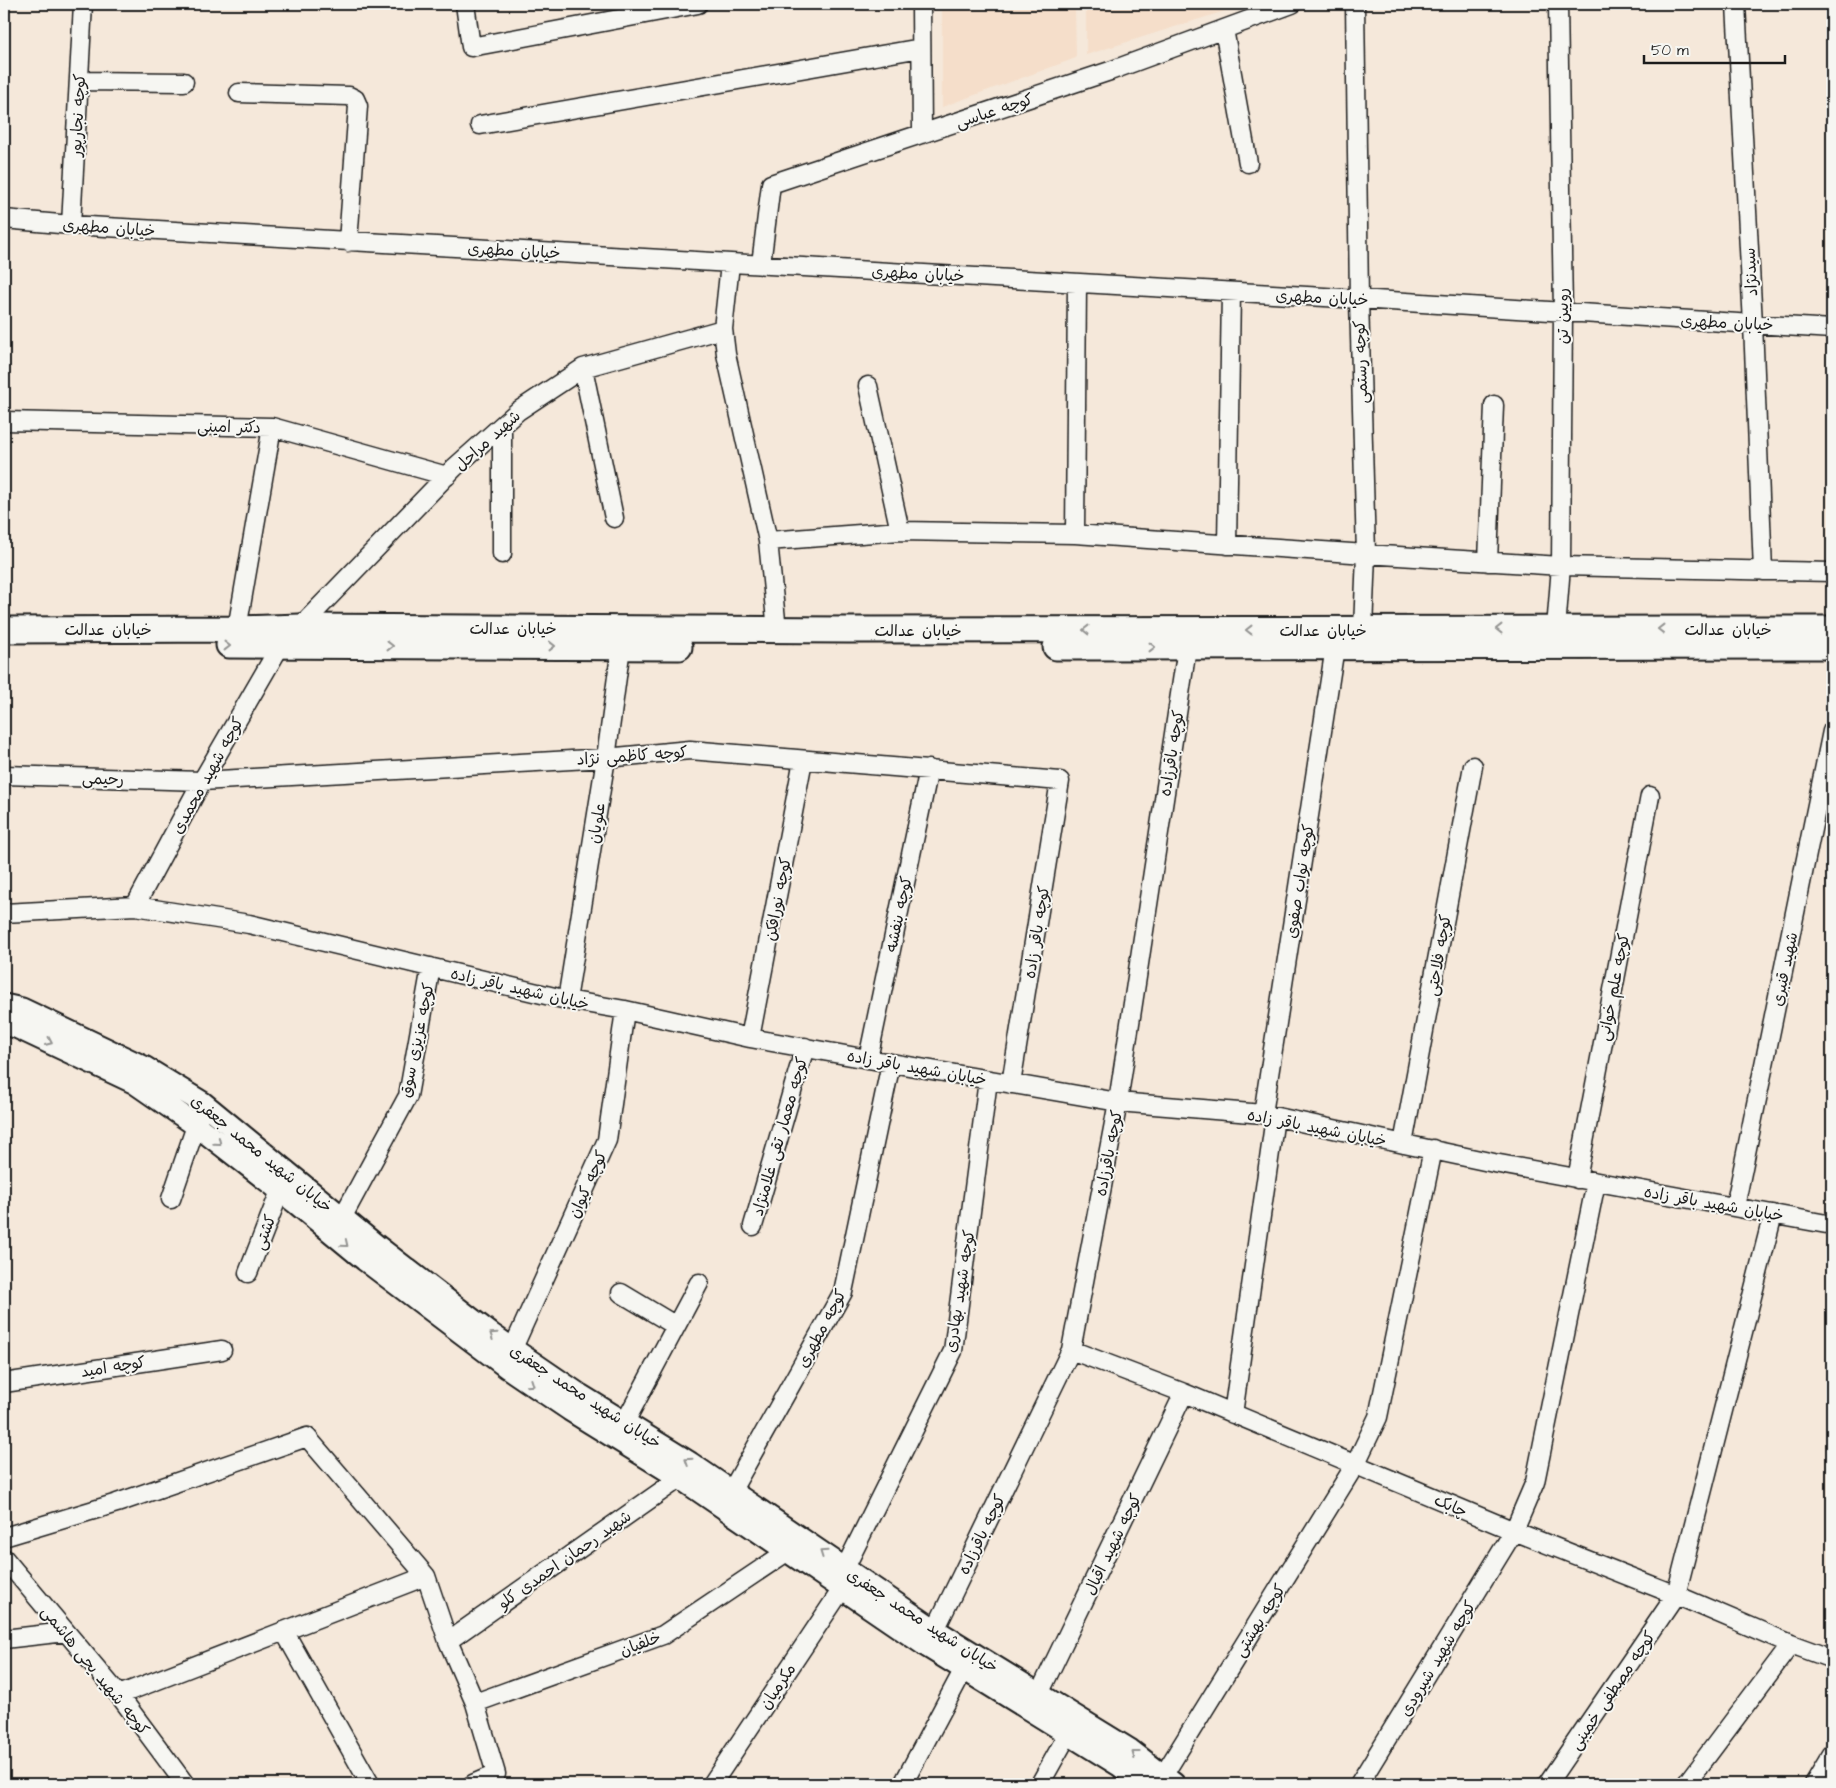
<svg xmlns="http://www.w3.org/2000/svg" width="1836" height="1788" viewBox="0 0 1836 1788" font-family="'Architects Daughter','Playpen Sans Arabic',sans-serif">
<rect width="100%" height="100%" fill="#f5e8da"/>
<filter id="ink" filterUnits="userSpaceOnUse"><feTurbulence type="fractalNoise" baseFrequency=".02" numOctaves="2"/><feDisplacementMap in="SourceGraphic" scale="10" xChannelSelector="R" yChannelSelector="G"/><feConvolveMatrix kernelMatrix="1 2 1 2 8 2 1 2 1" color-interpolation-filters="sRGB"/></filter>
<g filter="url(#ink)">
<path fill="#f5deca" d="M 942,4 L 1075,4 L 1076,58 L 942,107 Z
M 1086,4 L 1247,4 L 1086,55 Z"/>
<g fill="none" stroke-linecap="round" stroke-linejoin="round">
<g stroke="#1c1c1c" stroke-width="21">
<path id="minor" d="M 465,4 L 471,47 L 698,4
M 921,4 L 922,134
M 1355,4 L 1359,299 L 1366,554 L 1363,629
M 1736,4 L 1753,324 L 1763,571
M 1224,29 L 1248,163
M 79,81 L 184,82
M 239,93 L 349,96 L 355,99 L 358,106 L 348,242
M 480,125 L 921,48
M 4,219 L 71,225 L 1359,299 L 1832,329
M 71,225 L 83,4
M 730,264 L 723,329 L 726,354 L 768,541 L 777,630
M 761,264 L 771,184 L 1110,71 L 1292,4
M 583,368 L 614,518
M 868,386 L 900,531
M 4,421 L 272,427 L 447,476
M 502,426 L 502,554
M 1075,534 L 1077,283
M 768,541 L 900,531 L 1075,534 L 1366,554 L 1561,566 L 1832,572
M 1227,545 L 1231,292
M 1488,562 L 1494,405
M 300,627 L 454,468 L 518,411 L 583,368 L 723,329
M 237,629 L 272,427
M 1556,629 L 1561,566 L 1563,312 L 1558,4
M 4,775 L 202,781 L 606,758 L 690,750 L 1060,781 L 1011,1084
M 135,906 L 202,781 L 280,646
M 4,913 L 135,906 L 249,924 L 567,1000 L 625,1010 L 750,1038 L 868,1059 L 1118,1102 L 1263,1114 L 1494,1163 L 1832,1225
M 567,1000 L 606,758 L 621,647
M 750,1038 L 803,760
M 868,1059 L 929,769
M 1263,1114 L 1335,647
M 1403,1144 L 1473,766
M 1577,1179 L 1650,796
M 171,1199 L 200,1114
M 1735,1207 L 1832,731
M 342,1218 L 408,1096 L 431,967
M 753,1226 L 805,1047
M 248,1273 L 280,1191
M 621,1293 L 676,1326
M 513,1348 L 607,1140 L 625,1010
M 1071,1350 L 1184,1393 L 1514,1531 L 1676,1595 L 1791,1644 L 1832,1659
M 4,1383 L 222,1350
M 1233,1414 L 1275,1117
M 625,1422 L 699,1283
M 732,1490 L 843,1292 L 891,1063
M 4,1537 L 117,1503 L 307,1437 L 426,1576 L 448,1641 L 475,1703 L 496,1774 L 473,1784
M 4,1558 L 119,1695 L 185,1784
M 845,1568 L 953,1351 L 988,1080
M 935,1630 L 1071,1350 L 1118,1102 L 1187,648
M 284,1631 L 370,1784
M 4,1639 L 66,1632
M 448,1641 L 680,1478
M 1039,1694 L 1184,1393
M 119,1695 L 426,1576
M 475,1703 L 663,1635 L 788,1551
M 1163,1776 L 1355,1465 L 1378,1417 L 1433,1149
M 712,1784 L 842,1589
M 903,1784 L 964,1669
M 1040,1784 L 1068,1734
M 1359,1784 L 1514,1531 L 1535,1482 L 1596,1182
M 1547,1784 L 1676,1595 L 1773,1214
M 1686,1784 L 1791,1644
M 1814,1784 L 1832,1754"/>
</g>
<g stroke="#1c1c1c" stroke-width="25">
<path id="tertiary" d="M 4,1005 L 22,1009 L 144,1067 L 203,1103 L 377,1246 L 491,1334 L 580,1395 L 690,1463 L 935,1630 L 1130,1750 L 1174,1784
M 4,1024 L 16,1027 L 135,1083 L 197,1126 L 296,1203 L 365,1260 L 508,1368 L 570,1410 L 680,1478 L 925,1645 L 1119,1765 L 1144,1784"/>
</g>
<g stroke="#1c1c1c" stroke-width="29">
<path id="secondary" d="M 4,630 L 237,629 L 300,627 L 848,630 L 1832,629
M 229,645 L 679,647
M 1056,647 L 1832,646"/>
</g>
<use href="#minor" stroke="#f6f6f2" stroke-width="18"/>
<use href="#tertiary" stroke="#f6f6f2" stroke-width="21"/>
<use href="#secondary" stroke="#f6f6f2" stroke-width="25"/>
</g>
<defs><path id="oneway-chevron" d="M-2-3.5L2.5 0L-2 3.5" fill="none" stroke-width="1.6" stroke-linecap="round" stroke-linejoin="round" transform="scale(1.25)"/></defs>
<g stroke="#949492">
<use href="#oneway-chevron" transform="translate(1499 629) rotate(180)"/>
<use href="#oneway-chevron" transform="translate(1661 629) rotate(180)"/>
<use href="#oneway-chevron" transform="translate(1086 630) rotate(180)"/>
<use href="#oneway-chevron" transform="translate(1249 630) rotate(180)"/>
<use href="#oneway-chevron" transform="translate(227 646)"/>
<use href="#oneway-chevron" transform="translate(390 646)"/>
<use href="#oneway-chevron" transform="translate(552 646)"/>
<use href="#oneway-chevron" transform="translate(1152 647)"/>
<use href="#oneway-chevron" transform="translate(49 1042) rotate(25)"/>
<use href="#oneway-chevron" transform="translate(218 1142) rotate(39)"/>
<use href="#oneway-chevron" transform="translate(345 1244) rotate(39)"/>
<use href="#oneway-chevron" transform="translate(493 1335) rotate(-146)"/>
<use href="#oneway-chevron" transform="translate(531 1384) rotate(34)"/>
<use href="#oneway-chevron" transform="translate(688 1461) rotate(-147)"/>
<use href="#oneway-chevron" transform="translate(823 1553) rotate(-145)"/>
<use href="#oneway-chevron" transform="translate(1135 1754) rotate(-143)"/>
</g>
</g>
<g text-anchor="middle" stroke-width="4" stroke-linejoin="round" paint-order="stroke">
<g font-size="16" fill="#1c1c1c" stroke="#f6f6f2">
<text transform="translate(994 110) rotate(-18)" y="6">کوچه عباسی</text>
<text transform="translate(77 115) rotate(-87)" y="6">کوچه نجارپور</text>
<text transform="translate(109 227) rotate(4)" y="6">خیابان مطهری</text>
<text transform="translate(514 250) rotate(3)" y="6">خیابان مطهری</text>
<text transform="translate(1750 272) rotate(-93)" y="6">سیدنژاد</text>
<text transform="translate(918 273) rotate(3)" y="6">خیابان مطهری</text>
<text transform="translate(1322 297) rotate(3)" y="6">خیابان مطهری</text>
<text transform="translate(1562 316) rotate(-90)" y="6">رویین تن</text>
<text transform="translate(1727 322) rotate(3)" y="6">خیابان مطهری</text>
<text transform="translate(1360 362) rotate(-92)" y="6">کوچه رستمی</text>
<text transform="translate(229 426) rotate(1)" y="6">دکتر امینی</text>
<text transform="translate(487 440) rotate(-42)" y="6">شهید مراحل</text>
<text x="513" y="634">خیابان عدالت</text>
<text x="108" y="635">خیابان عدالت</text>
<text x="1728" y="635">خیابان عدالت</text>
<text x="918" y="636">خیابان عدالت</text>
<text x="1323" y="636">خیابان عدالت</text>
<text transform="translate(1171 753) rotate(-81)" y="6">کوچه باقرزاده</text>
<text transform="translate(632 755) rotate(-4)" y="6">کوچه کاظمی نژاد</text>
<text transform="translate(207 775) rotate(-61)" y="6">کوچه شهید محمدی</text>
<text transform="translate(103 778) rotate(2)" y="6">رحیمی</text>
<text transform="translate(596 823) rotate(-81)" y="6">علویان</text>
<text transform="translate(1299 881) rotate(-81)" y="6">کوچه نواب صفوی</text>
<text transform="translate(777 899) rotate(-79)" y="6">کوچه نورافکن</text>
<text transform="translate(898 914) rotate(-78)" y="6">کوچه بنفشه</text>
<text transform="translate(1036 932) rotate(-81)" y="6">کوچه باقر زاده</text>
<text transform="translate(1438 955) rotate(-80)" y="6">کوچه فلاحتی</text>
<text transform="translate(1784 969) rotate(-78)" y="6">شهید قنبری</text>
<text transform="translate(1613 987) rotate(-79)" y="6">کوچه علم خوانی</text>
<text transform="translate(520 988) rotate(13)" y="6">خیابان شهید باقر زاده</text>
<text transform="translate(416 1040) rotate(-78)" y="6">کوچه عزیزی سوق</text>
<text transform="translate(917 1067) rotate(10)" y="6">خیابان شهید باقر زاده</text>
<text transform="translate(1317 1127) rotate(11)" y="6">خیابان شهید باقر زاده</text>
<text transform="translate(779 1136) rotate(-74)" y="6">کوچه معمار تقی غلامنژاد</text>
<text transform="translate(262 1153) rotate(39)" y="6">خیابان شهید محمد جعفری</text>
<text transform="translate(1108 1153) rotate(-79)" y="6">کوچه باقرزاده</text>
<text transform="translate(587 1184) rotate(-66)" y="6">کوچه کیوان</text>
<text transform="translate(1714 1203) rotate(10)" y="6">خیابان شهید باقر زاده</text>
<text transform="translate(264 1232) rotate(-69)" y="6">کشتی</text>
<text transform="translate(959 1291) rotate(-81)" y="6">کوچه شهید بهادری</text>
<text transform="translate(821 1328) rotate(-62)" y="6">کوچه مطهری</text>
<text transform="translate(113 1366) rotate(-9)" y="6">کوچه امید</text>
<text transform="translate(586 1396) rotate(33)" y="6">خیابان شهید محمد جعفری</text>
<text transform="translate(1451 1505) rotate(23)" y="6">چابک</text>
<text transform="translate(981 1534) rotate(-64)" y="6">کوچه باقرزاده</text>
<text transform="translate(1112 1544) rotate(-64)" y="6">کوچه شهید اقبال</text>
<text transform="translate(564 1559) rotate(-35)" y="6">شهید رحمان احمدی کلو</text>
<text transform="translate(923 1620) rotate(33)" y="6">خیابان شهید محمد جعفری</text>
<text transform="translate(1259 1620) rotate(-58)" y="6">کوچه بهشتی</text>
<text transform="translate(640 1643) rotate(-21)" y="6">خلفیان</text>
<text transform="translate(1437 1658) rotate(-59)" y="6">کوچه شهید شیرودی</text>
<text transform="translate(96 1670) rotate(51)" y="6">کوچه شهید یحی هاشمی</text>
<text transform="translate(777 1686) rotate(-56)" y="6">مکرمیان</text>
<text transform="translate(1612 1690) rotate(-56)" y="6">کوچه مصطفی خمینی</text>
</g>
</g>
<rect width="1836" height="1788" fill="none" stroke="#f6f6f2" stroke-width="20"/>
<rect x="10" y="10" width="1816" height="1768" fill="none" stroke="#1c1c1c" stroke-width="2" filter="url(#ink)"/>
<path d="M1644 55v8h141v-8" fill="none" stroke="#1c1c1c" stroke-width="2.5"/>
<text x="1651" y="55" font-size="15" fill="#1c1c1c" stroke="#f6f6f2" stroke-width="4" paint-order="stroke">50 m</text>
</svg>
